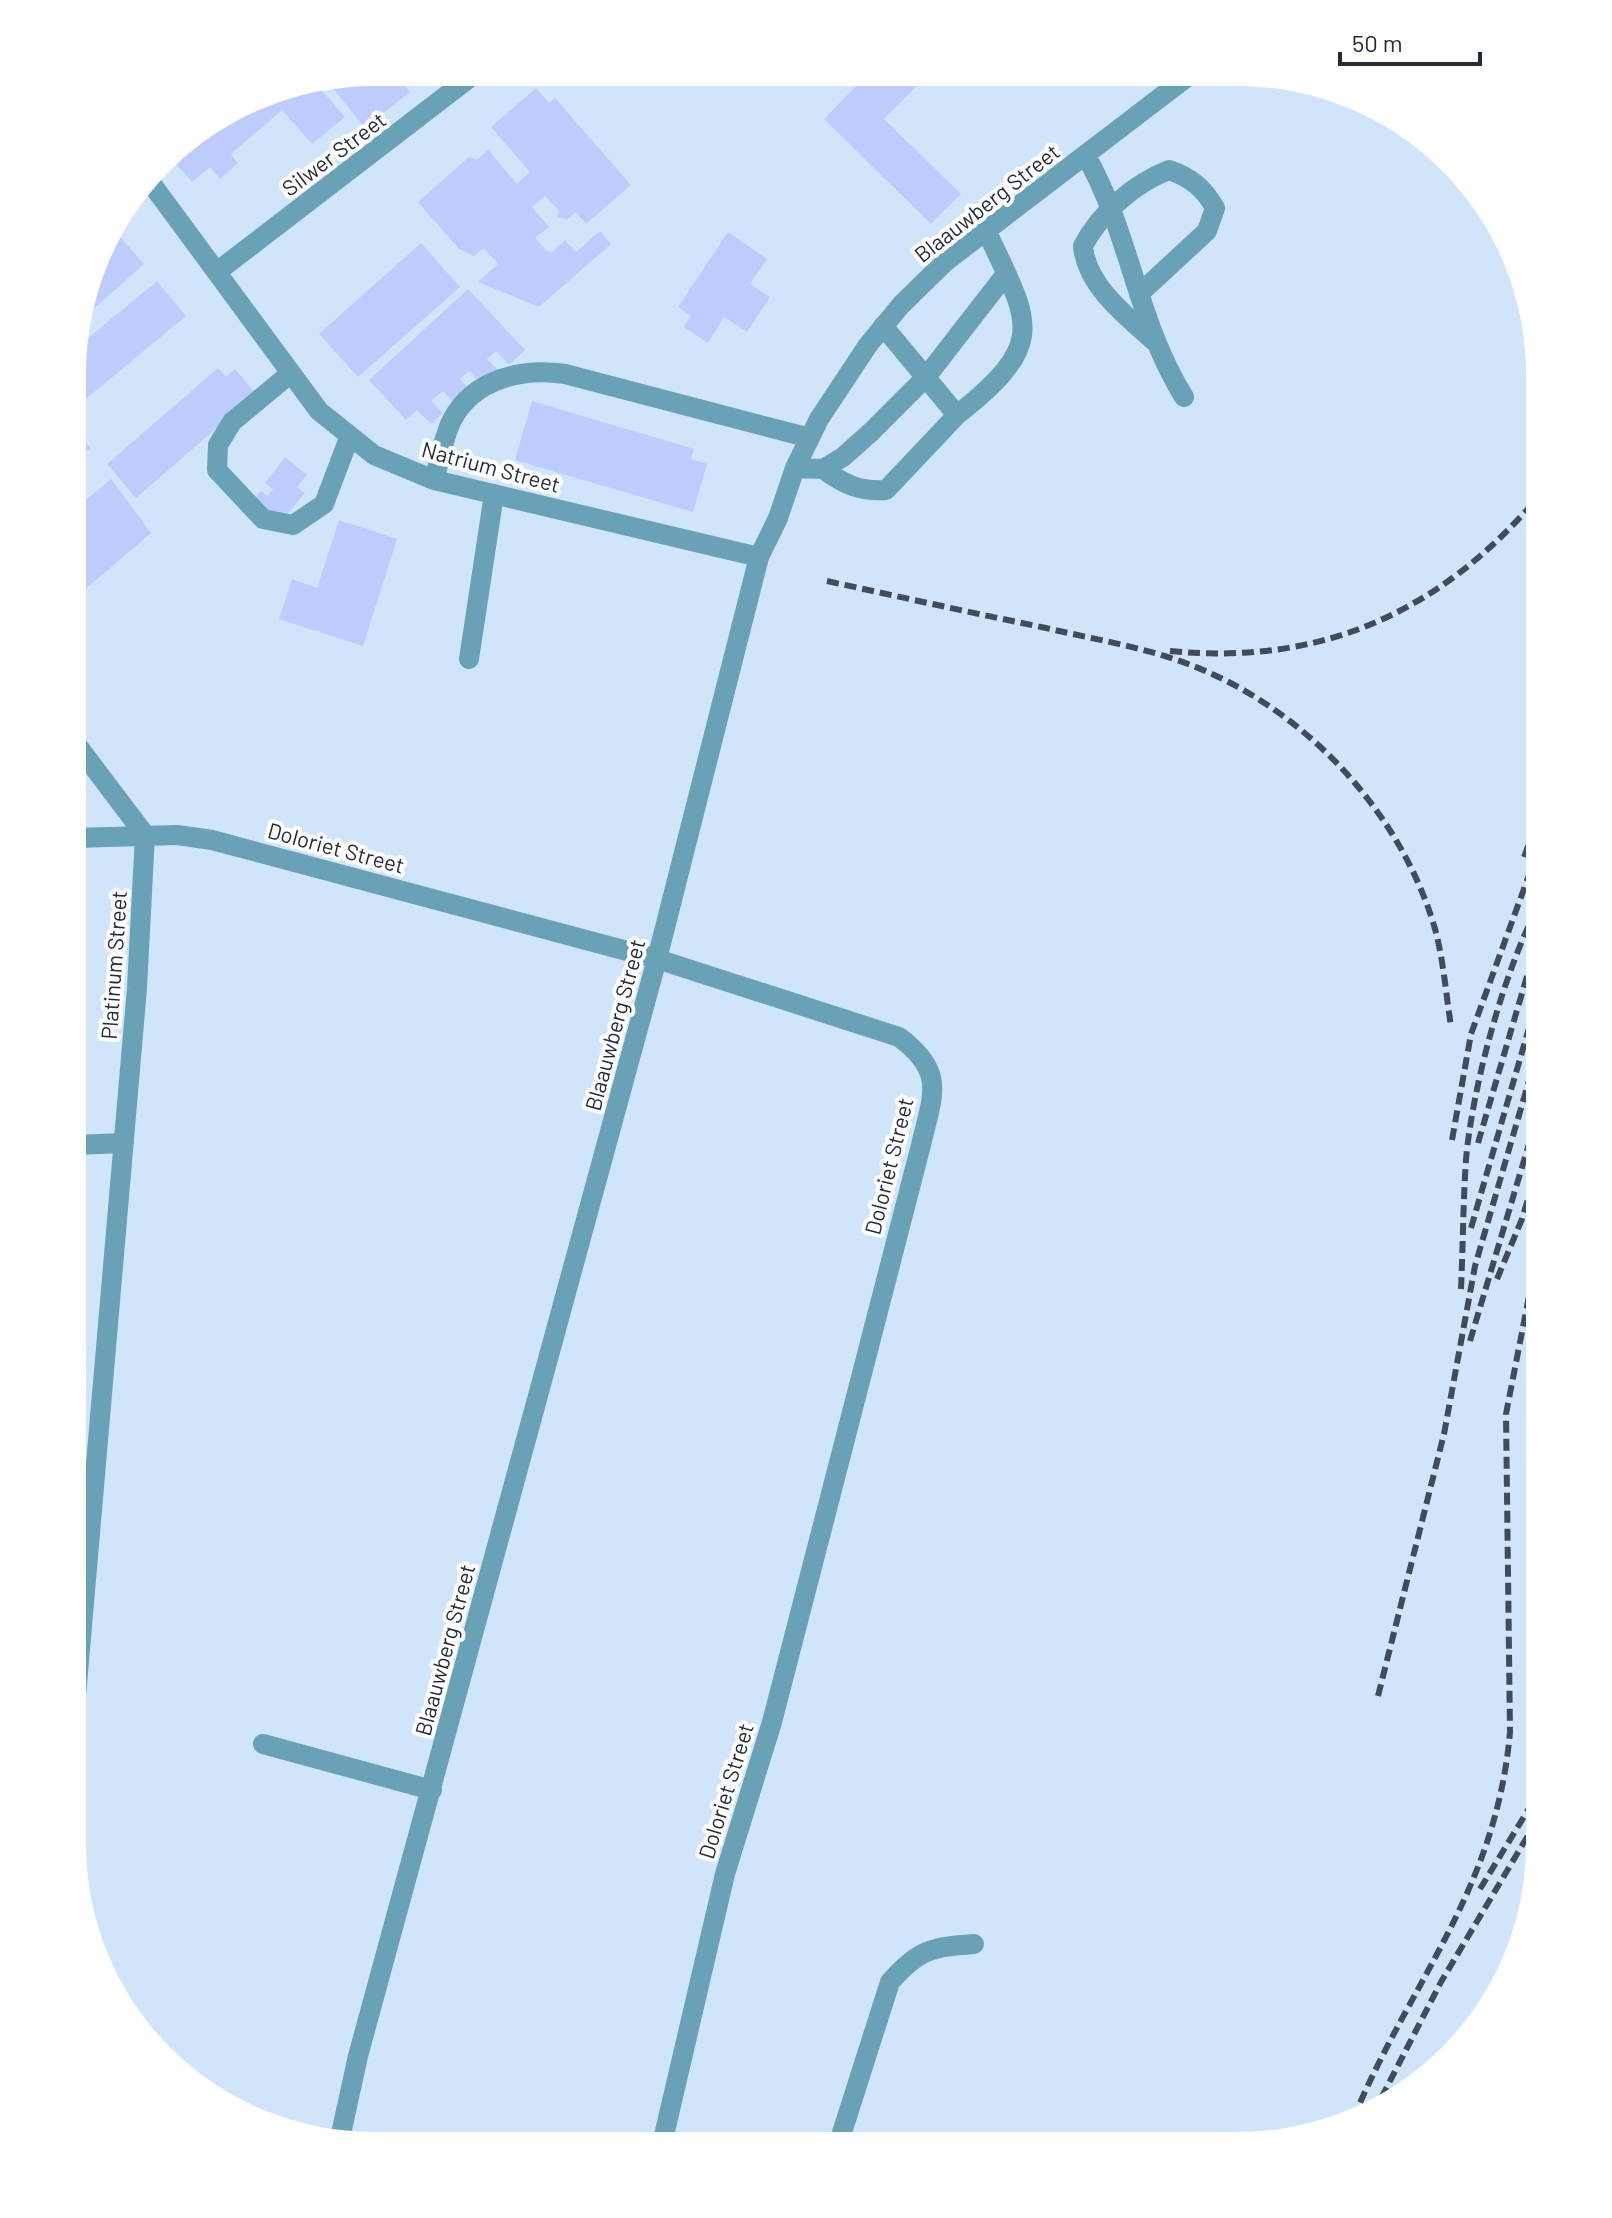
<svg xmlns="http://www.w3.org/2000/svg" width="1612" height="2218" viewBox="0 0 1612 2218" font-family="Barlow,sans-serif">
<rect width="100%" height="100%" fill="#d0e5fa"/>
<path fill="#bdccfe" d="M 374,72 L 394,72 L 410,92 L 365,128 L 326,80 Z
M 869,73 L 927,76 L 884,119 L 961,194 L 931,224 L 824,119 Z
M 314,82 L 345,117 L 312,144 L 282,110 L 231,154 L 238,163 L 220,179 L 210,167 L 192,182 L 168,155 L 175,147 L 276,88 Z
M 536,88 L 549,103 L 555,98 L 631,185 L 586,224 L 576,212 L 567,220 L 557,216 L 559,211 L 545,196 L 532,207 L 549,227 L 535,238 L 547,251 L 551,253 L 565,240 L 576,252 L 600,231 L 611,244 L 539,307 L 478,282 L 498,264 L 484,248 L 474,256 L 459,249 L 418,202 L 469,157 L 477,160 L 488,150 L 517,184 L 530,172 L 491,127 Z
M 111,227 L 144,264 L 79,322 L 107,240 Z
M 728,232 L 767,259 L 750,284 L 770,297 L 747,332 L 724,317 L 708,343 L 684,327 L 691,316 L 678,307 Z
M 421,243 L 460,287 L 358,377 L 319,334 Z
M 157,281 L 186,316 L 75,408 L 75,349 Z
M 468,289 L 525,350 L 509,365 L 496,351 L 487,359 L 499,371 L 483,386 L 469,371 L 460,379 L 471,391 L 456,405 L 443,391 L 431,401 L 443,413 L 431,424 L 417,410 L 406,420 L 369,380 Z
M 218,368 L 226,377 L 235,369 L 256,394 L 136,498 L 107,464 Z
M 532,401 L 694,449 L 691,459 L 707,464 L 693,512 L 515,460 Z
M 74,429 L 90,448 L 74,461 Z
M 285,457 L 307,475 L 297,487 L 305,493 L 281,522 L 253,500 L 261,491 L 268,496 L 273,489 L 265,483 Z
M 111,479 L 151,533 L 74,599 L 74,510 Z
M 339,520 L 397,539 L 363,646 L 279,619 L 292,579 L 317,588 Z"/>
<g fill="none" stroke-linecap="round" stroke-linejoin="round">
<path stroke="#69a1b7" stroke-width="20" d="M 1086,156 C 1130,233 1137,322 1184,397
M 148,179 L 319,411 L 374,455 L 434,480 L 759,557
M 218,271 L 477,72
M 1139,294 L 1207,231 L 1215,208 C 1204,188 1190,177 1169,170 C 1135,183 1100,213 1083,246 C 1086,285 1126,316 1154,341
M 883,326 L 957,415 C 1049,342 1030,324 986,230
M 291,373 L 232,422 L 218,445 L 217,470 L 263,519 L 293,525 L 324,504 L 349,438
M 795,468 L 823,469 L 843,457 L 871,432 L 926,377 L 1006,274
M 823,469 C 844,484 859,492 886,490 L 957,415
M 434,480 C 440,460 443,438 452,420 C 474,378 523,368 565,374 L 810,438
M 469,659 L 494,494
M 74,838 L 177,835 L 212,840 L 657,959 L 899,1037 C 946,1072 933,1094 921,1145 L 772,1722 L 725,1874 L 662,2144
M 73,1145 L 124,1143
M 72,1742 L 137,988 L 145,835 L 74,741
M 263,1744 L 432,1790
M 339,2143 L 358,2056 L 657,959 L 759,557 L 778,518 L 795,468 L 819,419 L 868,345 L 901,305 L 945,262 L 1191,74
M 838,2145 L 890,1982 C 919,1949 932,1947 974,1944"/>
<path stroke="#404c58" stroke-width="6" stroke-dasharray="12 6" stroke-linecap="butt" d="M 827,581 C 900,597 973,613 1046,628 C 1093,639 1143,647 1188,664 C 1298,705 1392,802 1430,913 C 1443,949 1445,989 1451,1026
M 1170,651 C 1324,666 1442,611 1540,495
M 1524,857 L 1540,815
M 1452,1140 L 1471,1034 L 1540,845
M 1478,1143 L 1540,932
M 1471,1228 L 1540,990
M 1497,1279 L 1522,1219 L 1540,1159
M 1461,1289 C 1463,1246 1463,1203 1466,1160 C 1472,1087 1505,967 1540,903
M 1470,1341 L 1540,1107
M 1378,1696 L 1444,1434 L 1475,1266 L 1540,1043
M 1480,1889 L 1539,1792
M 1512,1966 L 1527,1925
M 1373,2114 L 1441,1982 L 1539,1817
M 1353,2119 C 1411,1980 1496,1891 1510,1732 L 1506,1414 L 1540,1240"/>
</g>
<g text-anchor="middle" stroke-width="8" stroke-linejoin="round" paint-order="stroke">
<g font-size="22" fill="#222c36" stroke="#fff">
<text transform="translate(334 154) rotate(-37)" y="8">Silwer Street</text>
<text transform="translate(987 203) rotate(-38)" y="8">Blaauwberg Street</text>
<text transform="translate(491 467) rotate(15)" y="8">Natrium Street</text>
<text transform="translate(336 848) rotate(15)" y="8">Doloriet Street</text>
<text transform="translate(114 965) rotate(-86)" y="8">Platinum Street</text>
<text transform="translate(615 1025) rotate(-75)" y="8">Blaauwberg Street</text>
<text transform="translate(889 1166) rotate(-76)" y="8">Doloriet Street</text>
<text transform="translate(445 1650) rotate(-75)" y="8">Blaauwberg Street</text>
<text transform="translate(726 1791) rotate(-73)" y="8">Doloriet Street</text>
</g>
</g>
<path d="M0 0H1612V2218H0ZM374 86H1238A288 288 0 0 1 1526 374V1844A288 288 0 0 1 1238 2132H374A288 288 0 0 1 86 1844V374A288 288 0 0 1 374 86Z" fill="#fff" fill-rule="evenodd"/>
<path d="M1340 52v12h140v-12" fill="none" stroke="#222c36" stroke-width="4"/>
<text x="1352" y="52" font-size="24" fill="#222c36" stroke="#ffffff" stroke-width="6" paint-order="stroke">50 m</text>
</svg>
